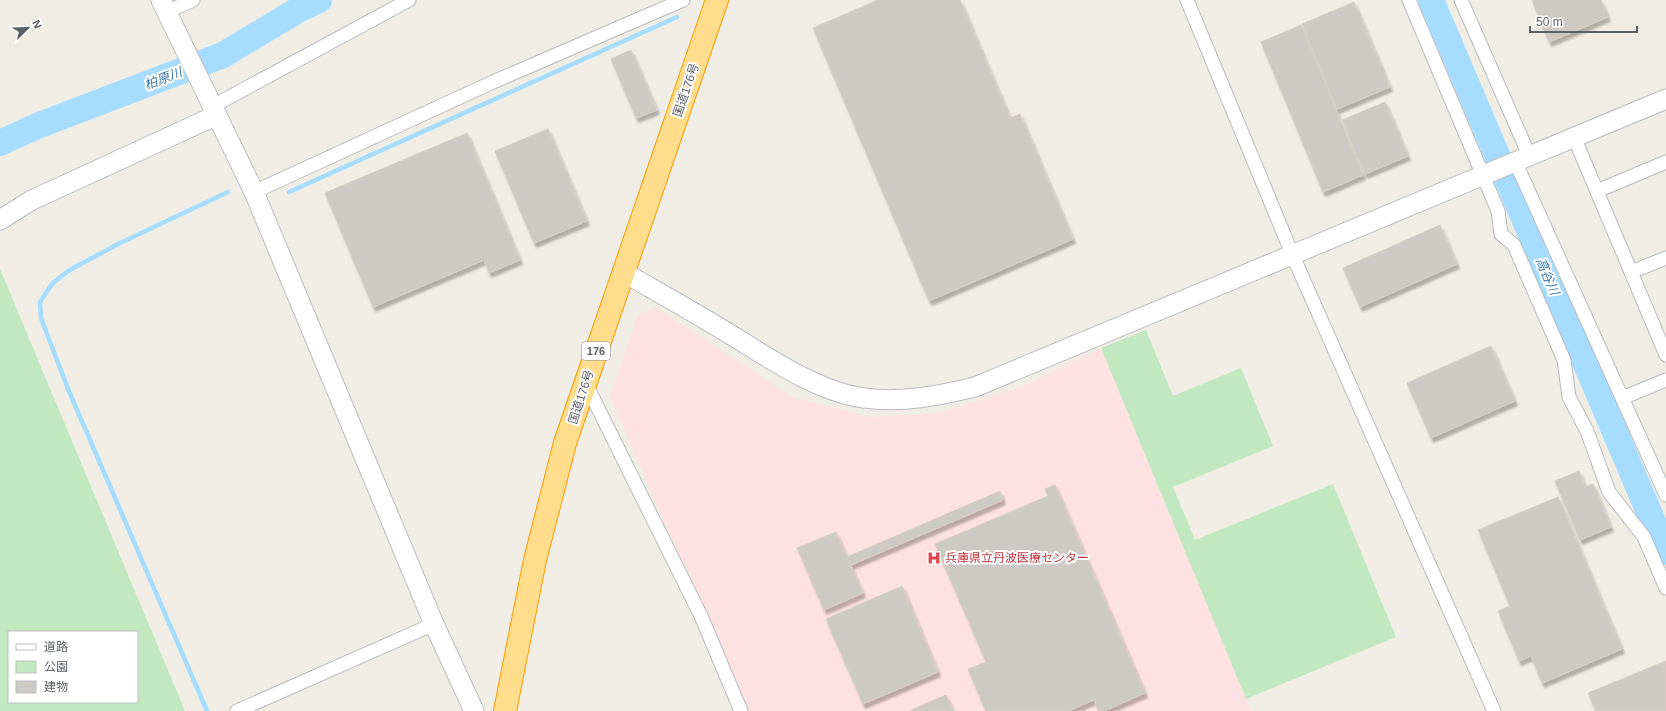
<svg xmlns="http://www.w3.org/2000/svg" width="1666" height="711" viewBox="0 0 1666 711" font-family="Arial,'Noto Sans JP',sans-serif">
<defs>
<filter id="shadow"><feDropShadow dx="2.5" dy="4.5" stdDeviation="1" flood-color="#0004"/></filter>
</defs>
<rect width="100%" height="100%" fill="#f0ede5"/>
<path fill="#fde2e1" d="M 656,307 L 792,397 L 871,417 L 940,413 L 1019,388 L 1101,348 L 1251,711 L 745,711 L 610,396 L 638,315 Z"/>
<path fill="#c2e8c0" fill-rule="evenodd" d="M 0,269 L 185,711 L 0,711 ZM 9,632 L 137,632 L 137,702 L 9,702 Z
M 1146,330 L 1173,396 L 1241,368 L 1273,446 L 1173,487 L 1195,540 L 1333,484 L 1396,637 L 1246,699 L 1101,348 Z"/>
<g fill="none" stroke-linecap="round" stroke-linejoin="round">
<path stroke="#a5dcff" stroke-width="4.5" d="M 289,192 L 677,17
M 207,711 L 68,389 L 41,318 L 40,302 L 52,284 L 68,271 L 118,244 L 228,192"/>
<path stroke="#a5dcff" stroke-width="26" d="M 1431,0 L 1666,552
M 0,143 L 37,126 L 223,55 L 298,10 L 319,0"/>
</g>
<path fill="#cdc9c4" stroke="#d5cec3" filter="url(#shadow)" d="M 878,0 L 960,0 L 1010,118 L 1020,114 L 1073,239 L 929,301 L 813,28 Z
M 1532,0 L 1601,0 L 1608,17 L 1549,42 Z
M 1354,2 L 1390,87 L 1337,109 L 1302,24 Z
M 1301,25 L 1363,175 L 1323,192 L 1261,42 Z
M 631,50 L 657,110 L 636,118 L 611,59 Z
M 1385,102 L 1408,156 L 1365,174 L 1342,120 Z
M 548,129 L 587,221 L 534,243 L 495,151 Z
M 467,133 L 520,260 L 489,273 L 484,260 L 373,307 L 325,193 Z
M 1440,225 L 1457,264 L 1360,307 L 1343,268 Z
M 1491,346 L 1515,401 L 1431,438 L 1407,383 Z
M 1579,471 L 1585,487 L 1593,484 L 1611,527 L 1580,540 L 1555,481 Z
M 1055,485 L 1145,693 L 1104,711 L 1099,711 L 1094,700 L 1068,711 L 986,711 L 968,669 L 986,662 L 935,544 L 1048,496 L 1045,489 Z
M 1000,491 L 1003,500 L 851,565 L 847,557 Z
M 1558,497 L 1622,649 L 1542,683 L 1531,656 L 1519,661 L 1498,611 L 1510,606 L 1478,530 Z
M 836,532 L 863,593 L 824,610 L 797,548 Z
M 902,586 L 938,672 L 863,704 L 826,619 Z
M 1666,661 L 1666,711 L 1596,711 L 1588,693 Z
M 946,695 L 953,711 L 909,711 Z"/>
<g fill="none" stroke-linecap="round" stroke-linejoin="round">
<g stroke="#b7bbbf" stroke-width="15">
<path id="street" d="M 1187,0 L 1293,256 L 1494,711
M 1409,0 L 1498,211 L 1501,234 L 1514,245 L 1564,360 L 1569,397 L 1587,431 L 1609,492 L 1644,537 L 1666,588
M 1461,0 L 1529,155
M 167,12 L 193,0
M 213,106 L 409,0
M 1574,137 L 1666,355
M 1515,161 L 1666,495
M 1597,191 L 1666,162
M 254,192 L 493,82 L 683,0
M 1631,272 L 1666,258
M 585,382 L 701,616 L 741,711
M 1622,398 L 1666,380
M 237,711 L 434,624"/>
</g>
<g stroke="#b8bcc1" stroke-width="21">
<path id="secondary" d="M 161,0 L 254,192 L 434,624 L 474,711
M 0,220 L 32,200 L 217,115
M 623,272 C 656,291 690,310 723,330 C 763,354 816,392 864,398 C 903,403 937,396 975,387 L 1666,99"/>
</g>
<g stroke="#f49e00" stroke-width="24">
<path id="highway" d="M 505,711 L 535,560 L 565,443 L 717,0"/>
</g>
<use href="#street" stroke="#fff" stroke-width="13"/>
<use href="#secondary" stroke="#fff" stroke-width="19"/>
<use href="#highway" stroke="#ffdd8c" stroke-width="22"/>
</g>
<defs>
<g id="hospital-bare" transform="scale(1.08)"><path d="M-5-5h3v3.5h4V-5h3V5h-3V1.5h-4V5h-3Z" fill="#e0444e" stroke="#fff" stroke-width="2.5" paint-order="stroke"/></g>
</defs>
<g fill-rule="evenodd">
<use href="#hospital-bare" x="934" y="558"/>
</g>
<g text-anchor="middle" stroke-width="4" stroke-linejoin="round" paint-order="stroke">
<rect fill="#fff" stroke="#8d9094" stroke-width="1" x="582" y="342" width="28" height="18" rx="3"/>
<g font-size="11" font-weight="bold" fill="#5c6166">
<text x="596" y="355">176</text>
</g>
<g font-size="12" fill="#5c6166" stroke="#fff">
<text transform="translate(686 90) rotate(-71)" y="4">国道176号</text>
<text transform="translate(581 397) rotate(-72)" y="4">国道176号</text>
</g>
<g font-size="12" fill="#be3a42" stroke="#fff" text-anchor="start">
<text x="945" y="562">兵庫県立丹波医療センター</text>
</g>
<g font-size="13" font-style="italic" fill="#3a77ae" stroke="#fff">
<text transform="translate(163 78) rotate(-21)" y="5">柏原川</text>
<text transform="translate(1548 276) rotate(67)" y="5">高谷川</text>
</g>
</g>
<rect x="8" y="631" width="130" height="72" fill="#ffffff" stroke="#bec0c2"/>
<rect x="16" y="644" width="20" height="6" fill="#ffffff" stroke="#bec0c2"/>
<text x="44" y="651" font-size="12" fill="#5c6166">道路</text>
<rect x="16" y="661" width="20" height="12" fill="#c2e8c0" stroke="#bec0c2"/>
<text x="44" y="671" font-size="12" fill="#5c6166">公園</text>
<rect x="16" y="681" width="20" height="12" fill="#cdc9c4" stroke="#bec0c2"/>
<text x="44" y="691" font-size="12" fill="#5c6166">建物</text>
<g transform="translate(28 28) rotate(67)" stroke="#ffffff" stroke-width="3" paint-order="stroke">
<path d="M0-3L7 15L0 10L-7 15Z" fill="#5c6166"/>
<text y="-6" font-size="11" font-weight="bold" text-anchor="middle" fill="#5c6166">N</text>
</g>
<path d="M1530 26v6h107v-6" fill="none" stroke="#5c6166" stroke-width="2"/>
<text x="1536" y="26" font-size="12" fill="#5c6166" stroke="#ffffff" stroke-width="3" paint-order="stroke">50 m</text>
</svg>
